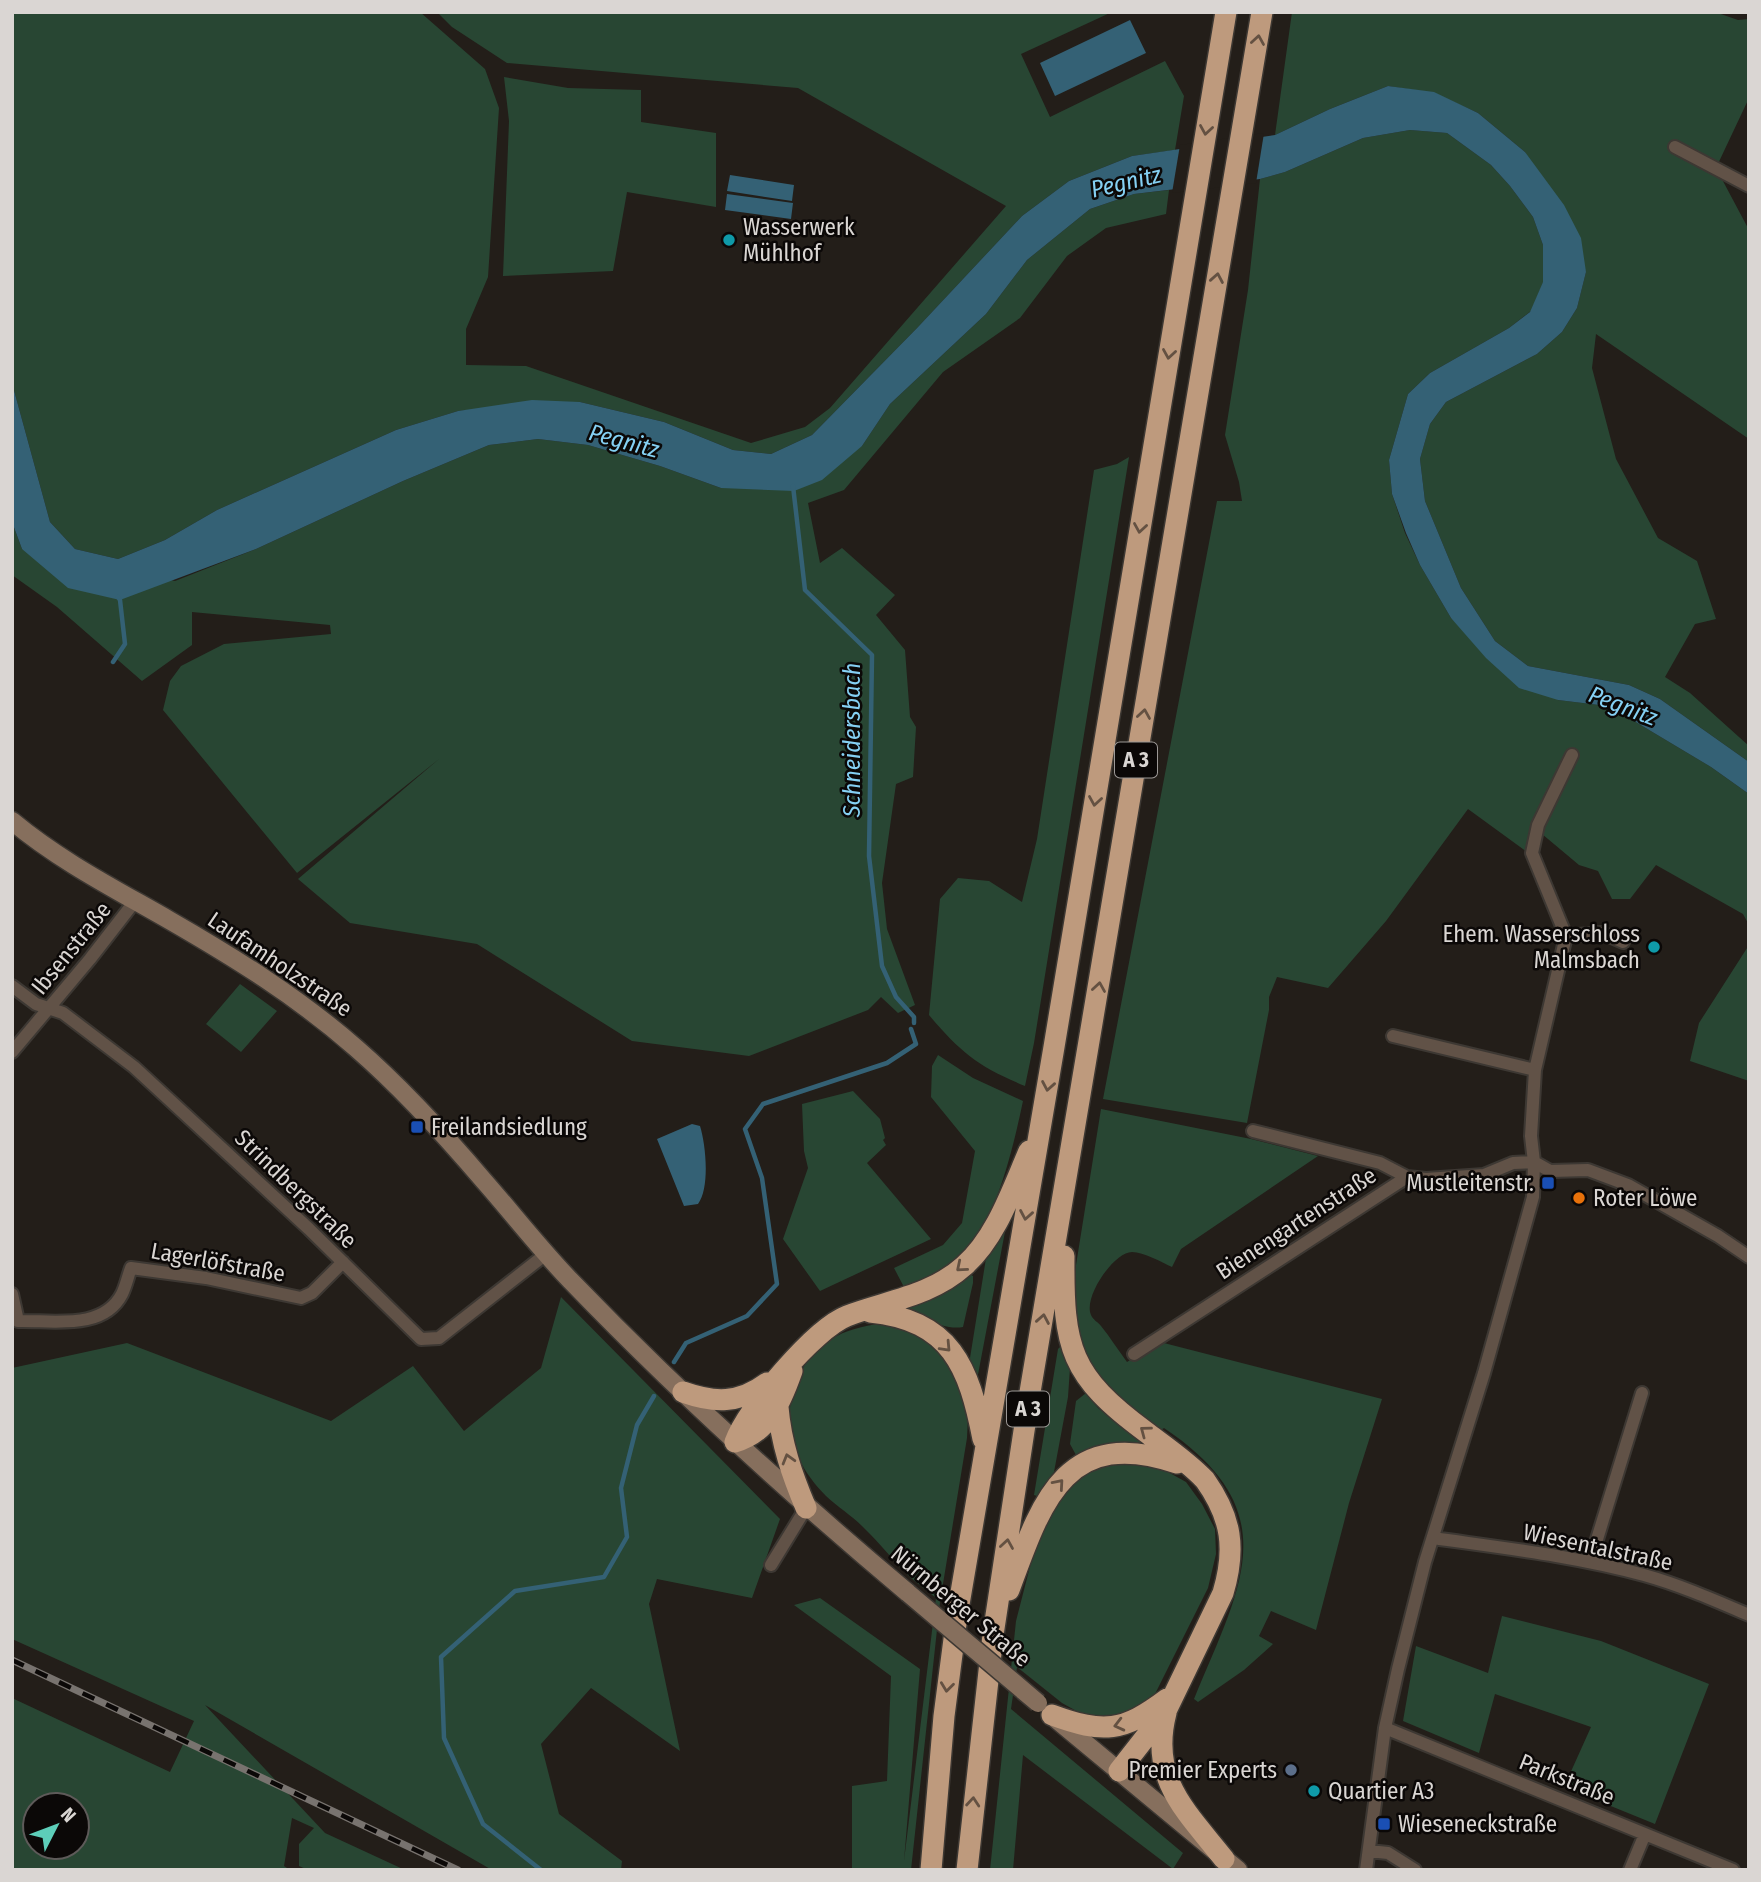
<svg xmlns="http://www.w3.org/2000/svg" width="1761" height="1882" viewBox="0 0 1761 1882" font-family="'Fira Sans Condensed',sans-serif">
<rect width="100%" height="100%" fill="#231e19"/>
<path fill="#284633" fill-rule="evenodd" d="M 12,12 L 420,12 L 485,69 L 499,108 L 488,277 L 466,329 L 466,365 L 526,366 L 751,443 L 805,427 L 830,408 L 1006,206 L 798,88 L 507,63 L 452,27 L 437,12 L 1112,12 L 1021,54 L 1050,117 L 1165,61 L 1184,96 L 1175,150 L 1132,156 L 1069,181 L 1022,216 L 918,327 L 812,435 L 771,454 L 733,450 L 664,422 L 580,402 L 458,411 L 396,430 L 217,510 L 165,540 L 118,559 L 75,549 L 50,522 L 12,383 Z
M 1292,12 L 1715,12 L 1738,20 L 1749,19 L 1749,98 L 1716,168 L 1749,230 L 1749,439 L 1596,334 L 1592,368 L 1616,459 L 1658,538 L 1697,561 L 1716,619 L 1695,624 L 1665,677 L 1690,693 L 1749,746 L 1749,762 L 1660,699 L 1629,685 L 1528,666 L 1495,641 L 1461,588 L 1425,501 L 1420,459 L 1430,424 L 1446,402 L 1537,354 L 1562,332 L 1577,308 L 1586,272 L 1525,152 L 1478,113 L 1434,93 L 1388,86 L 1330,109 L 1275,135 Z
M 504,77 L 568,88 L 641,90 L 641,122 L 716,133 L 716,207 L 627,192 L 613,271 L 503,276 L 509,121 Z
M 1410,130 L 1447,133 L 1491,165 L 1510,186 L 1533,217 L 1543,245 L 1543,283 L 1531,311 L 1509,328 L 1430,373 L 1408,394 L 1389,460 L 1392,494 L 1405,533 L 1420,565 L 1451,618 L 1558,700 L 1599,705 L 1624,715 L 1711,767 L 1749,794 L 1749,925 L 1743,914 L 1656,865 L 1630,899 L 1612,899 L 1598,871 L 1579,865 L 1542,834 L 1572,748 L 1539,809 L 1527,852 L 1468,809 L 1386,921 L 1328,988 L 1277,977 L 1269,997 L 1269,1010 L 1247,1123 L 1103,1099 L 1217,501 L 1242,501 L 1239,482 L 1225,435 L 1248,290 L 1260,179 L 1285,172 L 1363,138 Z
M 1169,190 L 1166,214 L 1106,228 L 1067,256 L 1020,318 L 943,372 L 844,490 L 808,503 L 820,563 L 842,548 L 895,595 L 876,615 L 905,650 L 910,717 L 916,727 L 913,777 L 896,784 L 882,883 L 887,929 L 915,1005 L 898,1013 L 881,997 L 868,1010 L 749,1056 L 632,1041 L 477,944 L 350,923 L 298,879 L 439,759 L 297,873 L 163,710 L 170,681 L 181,666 L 224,644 L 331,634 L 330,625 L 192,612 L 192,645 L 142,681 L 57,607 L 12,575 L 12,522 L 22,549 L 175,581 L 256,549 L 403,481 L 489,445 L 538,439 L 588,445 L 660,466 L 721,488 L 862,446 L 890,404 L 986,314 L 1027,260 L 1090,209 L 1134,194 Z
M 1129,457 L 1034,1043 L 1025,1086 C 979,1067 961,1053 929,1015 L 940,899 L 958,878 L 989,881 L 1022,902 L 1037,839 L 1094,470 L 1117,464 Z
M 1749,945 L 1749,1081 L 1690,1061 L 1699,1023 Z
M 240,984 L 277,1011 L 241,1052 L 206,1024 Z
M 938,1055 L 973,1078 L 1023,1101 C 1013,1149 994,1229 958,1264 C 948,1274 920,1283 905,1289 L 894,1268 L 943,1245 L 962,1223 L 975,1151 L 931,1097 L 932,1066 Z
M 853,1091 L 880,1119 L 885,1138 L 883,1140 L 886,1145 L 867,1163 L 931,1239 L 820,1291 L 783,1239 L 808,1168 L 804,1151 L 802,1104 Z
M 1101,1109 L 1251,1139 L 1318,1156 L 1181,1249 L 1172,1267 C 1161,1262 1144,1252 1132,1252 C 1114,1252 1083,1297 1091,1315 C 1093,1320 1098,1322 1101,1326 C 1110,1337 1118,1350 1127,1362 L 1160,1342 L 1382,1399 L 1349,1503 L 1316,1630 L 1271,1611 L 1259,1636 L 1273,1644 L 1244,1670 L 1198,1702 L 1194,1699 C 1240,1587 1289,1512 1164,1428 L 1161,1430 L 1103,1387 L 1076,1341 L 1072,1290 Z
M 1007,1221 L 977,1380 L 971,1368 L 970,1358 L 987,1252 Z
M 968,1273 L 973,1276 L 973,1283 L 963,1327 C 942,1331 918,1314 899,1306 Z
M 561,1297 L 780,1519 L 752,1598 L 657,1579 L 649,1604 L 680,1751 L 591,1688 L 541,1744 L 559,1814 L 622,1861 L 621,1870 L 492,1870 L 205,1705 L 325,1833 L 405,1870 L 308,1870 L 299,1866 L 299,1844 L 314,1828 L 292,1818 L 284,1866 L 290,1870 L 12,1870 L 12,1698 L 170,1772 L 194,1721 L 12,1639 L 12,1368 L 127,1343 L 331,1421 L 413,1366 L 464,1431 L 541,1368 ZM 35,1805 L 77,1805 L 77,1847 L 35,1847 Z
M 888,1323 L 929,1338 L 962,1380 L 968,1417 L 967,1438 L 940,1602 L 911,1870 L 852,1870 L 852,1786 L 887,1781 L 891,1676 L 794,1605 L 820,1598 L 920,1669 L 904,1861 L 936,1598 C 928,1591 919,1585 911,1578 C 894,1562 880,1543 863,1527 C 852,1516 838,1507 826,1496 C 792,1462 778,1419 800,1374 C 817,1338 851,1326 888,1323 Z
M 1060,1347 L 1070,1368 L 1068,1397 L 1054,1472 L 1037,1496 L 1034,1495 L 1058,1349 Z
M 1086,1393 L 1098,1408 L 1145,1443 C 1117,1445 1103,1439 1076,1455 L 1070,1444 L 1076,1401 Z
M 1115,1462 L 1148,1465 L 1168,1472 L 1186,1482 L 1202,1504 L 1215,1529 L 1216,1554 L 1208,1588 L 1155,1694 L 1140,1708 L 1126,1715 L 1098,1718 L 1080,1713 L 1062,1703 L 1017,1667 L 1011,1709 L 1183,1853 L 1173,1869 L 1023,1755 L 1013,1870 L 990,1870 L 1016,1621 L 1035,1547 L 1053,1505 L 1085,1472 Z
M 1502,1616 L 1601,1641 L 1709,1684 L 1655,1824 L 1564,1787 L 1591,1727 L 1495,1694 L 1479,1753 L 1403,1721 L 1416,1646 L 1488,1673 Z"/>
<path fill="#346175" d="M 1130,20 L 1146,53 L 1055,96 L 1040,63 Z
M 1388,86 L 1434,92 L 1478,113 L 1525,152 L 1564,205 L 1581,238 L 1586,272 L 1577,308 L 1562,332 L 1537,354 L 1446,402 L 1430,424 L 1420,459 L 1425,501 L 1461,588 L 1495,641 L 1528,666 L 1629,685 L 1660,699 L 1749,762 L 1749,794 L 1711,767 L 1624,715 L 1599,705 L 1558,700 L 1519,688 L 1486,658 L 1451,618 L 1420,565 L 1406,533 L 1392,494 L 1389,460 L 1408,394 L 1430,373 L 1509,328 L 1530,312 L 1543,282 L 1543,245 L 1533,217 L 1510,186 L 1491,165 L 1447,133 L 1410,130 L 1363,138 L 1285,172 L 1260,179 L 1134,194 L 1090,209 L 1027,260 L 986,314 L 890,404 L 862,446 L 822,480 L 794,491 L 721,488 L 660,466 L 588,445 L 538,439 L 489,445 L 403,481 L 256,549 L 120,600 L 68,588 L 22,549 L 12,522 L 12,383 L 50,522 L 75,549 L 118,559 L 165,540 L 217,510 L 396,430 L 458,411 L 532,400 L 580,402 L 664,422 L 733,450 L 771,454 L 812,435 L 918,327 L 1022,216 L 1069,181 L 1132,156 L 1275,135 L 1330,109 Z
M 730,175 L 794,185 L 792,201 L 727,191 Z
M 727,194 L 793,203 L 791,219 L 725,210 Z
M 692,1124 L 700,1126 C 706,1145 710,1188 698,1204 L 684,1206 L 657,1139 Z"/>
<path fill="#231e19" d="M 1264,133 L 1256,183 L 1172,193 L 1180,145 Z"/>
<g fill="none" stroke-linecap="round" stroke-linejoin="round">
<path stroke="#346175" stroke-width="4.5" d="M 793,486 L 805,590 L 872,655 L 869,856 L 882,966 L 896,997 L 914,1017 L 914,1023
M 113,662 L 125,644 L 120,600 L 118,597
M 674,1362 L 686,1343 L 747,1316 L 777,1284 L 762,1178 L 745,1129 L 763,1104 L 887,1063 L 916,1044 L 911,1029
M 541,1870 L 483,1824 L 444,1738 L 441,1657 L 515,1591 L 604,1577 L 627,1537 L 621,1488 L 637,1425 L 654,1396"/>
<g stroke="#3d3833" stroke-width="16">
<path id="minor" d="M 1675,147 L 1749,186
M 1566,936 L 1602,933 L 1623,942
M 12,986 L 36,1004 L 63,1013 L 134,1067 L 309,1229 L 421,1339 L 439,1338 L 546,1254
M 1393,1036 L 1535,1070
M 12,1052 L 90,959 L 135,901
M 1253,1131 L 1380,1163 L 1407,1177 L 1426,1179 L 1484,1175 L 1513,1163 L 1534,1162
M 1534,1162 L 1550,1171 L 1588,1170 L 1628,1185 L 1718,1236 L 1749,1257
M 12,1294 L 18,1321 C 52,1320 103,1331 122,1294 C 126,1286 128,1276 131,1268 L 206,1278 L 301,1298 L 312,1293 L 343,1262
M 1134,1354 L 1407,1177
M 1433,1538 C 1503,1548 1575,1556 1644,1575 C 1680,1585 1714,1600 1749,1615
M 1590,1562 L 1642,1393
M 771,1565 L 806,1508
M 1385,1728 L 1733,1870
M 1369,1851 L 1388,1853 L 1415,1870
M 1366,1870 L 1385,1728 L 1398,1669 L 1425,1562 L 1484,1373 L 1533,1197 L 1534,1162 L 1531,1136 L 1535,1070 L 1566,936 L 1532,853 L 1538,825 L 1572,755
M 1630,1870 L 1645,1834"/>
</g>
<g stroke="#3d3833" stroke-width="21">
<path id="secondary" d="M 12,821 C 60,861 115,889 169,920 C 235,958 298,997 356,1048 C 402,1088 444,1134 484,1181 C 513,1214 540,1249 570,1280 C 677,1391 790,1494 908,1593
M 1056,1719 L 1238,1870"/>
</g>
<g stroke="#3d3833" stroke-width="24">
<path id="motorway" d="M 1064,1256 C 1063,1348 1070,1376 1146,1432 C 1166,1447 1188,1462 1205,1480 C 1232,1518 1236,1549 1223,1593 L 1166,1711 L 1119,1771
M 870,1312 C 951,1320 969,1367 983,1439
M 683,1392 C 714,1403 739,1404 767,1383
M 778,1407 C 781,1443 792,1475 806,1508
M 735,1442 C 747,1409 814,1329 847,1316 C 886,1301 931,1296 964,1266 C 996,1238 1012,1190 1029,1151
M 735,1442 C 769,1432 781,1402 792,1371
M 1009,1590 C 1041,1503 1065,1425 1177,1463
M 1166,1713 C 1149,1779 1186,1811 1224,1859
M 1052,1715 C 1104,1734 1123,1732 1167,1699
M 931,1870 L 944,1716 L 957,1616 L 1054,1047 L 1226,12
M 967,1870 L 993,1635 L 1029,1398 L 1262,12"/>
</g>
<use href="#minor" stroke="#615247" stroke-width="12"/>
<use href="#secondary" stroke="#866f5d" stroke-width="18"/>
<use href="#motorway" stroke="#be9a7d" stroke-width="21"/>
<g stroke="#78736f" stroke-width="7">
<path id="rail" d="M 12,1660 L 458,1870"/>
</g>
<use href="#rail" stroke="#0b0807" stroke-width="4.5" stroke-dasharray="13" stroke-linecap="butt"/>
<g stroke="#3d3833" stroke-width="21" stroke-linecap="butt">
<path id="secondary-bridge" d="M 908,1593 L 1038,1703"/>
</g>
<use href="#secondary-bridge" stroke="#866f5d" stroke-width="18"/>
</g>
<defs><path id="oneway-chevron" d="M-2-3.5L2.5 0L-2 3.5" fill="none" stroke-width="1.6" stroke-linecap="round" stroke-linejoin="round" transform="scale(1.75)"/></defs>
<g stroke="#645142">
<use href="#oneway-chevron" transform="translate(1258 40) rotate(-81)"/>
<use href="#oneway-chevron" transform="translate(1206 130) rotate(99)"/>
<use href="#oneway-chevron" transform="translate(1217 278) rotate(-80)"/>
<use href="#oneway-chevron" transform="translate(1169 354) rotate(99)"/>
<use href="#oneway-chevron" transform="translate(1140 528) rotate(99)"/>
<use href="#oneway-chevron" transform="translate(1144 714) rotate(-81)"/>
<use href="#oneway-chevron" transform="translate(1095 801) rotate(99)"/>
<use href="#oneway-chevron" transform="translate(1099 987) rotate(-81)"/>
<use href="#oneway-chevron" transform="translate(1048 1086) rotate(100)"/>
<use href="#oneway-chevron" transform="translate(1026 1215) rotate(100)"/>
<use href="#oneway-chevron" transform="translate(961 1267) rotate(140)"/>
<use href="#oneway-chevron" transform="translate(1043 1319) rotate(-80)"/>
<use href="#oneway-chevron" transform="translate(946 1347) rotate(47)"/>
<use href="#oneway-chevron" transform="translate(1145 1431) rotate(-143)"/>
<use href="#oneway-chevron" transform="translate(788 1459) rotate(-106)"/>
<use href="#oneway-chevron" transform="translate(1059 1484) rotate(-49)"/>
<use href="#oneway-chevron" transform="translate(1007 1544) rotate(-81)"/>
<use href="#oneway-chevron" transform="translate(947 1687) rotate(97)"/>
<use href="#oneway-chevron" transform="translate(1119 1725) rotate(166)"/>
<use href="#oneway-chevron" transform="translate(973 1802) rotate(-85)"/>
</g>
<g fill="#0f9aa8" stroke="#0b0807" stroke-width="2.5">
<circle cx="729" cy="240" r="7"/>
<circle cx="1654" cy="947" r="7"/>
<circle cx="1314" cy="1791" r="7"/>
</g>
<g fill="#1a4fb4" stroke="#0b0807" stroke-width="2.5">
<rect x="410" y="1120" width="14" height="14" rx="3.5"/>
<rect x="1541" y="1176" width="14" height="14" rx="3.5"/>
<rect x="1377" y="1817" width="14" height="14" rx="3.5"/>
</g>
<circle fill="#e8710a" stroke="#0b0807" stroke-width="2.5" cx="1579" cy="1198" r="7"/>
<circle fill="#5c6f8a" stroke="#0b0807" stroke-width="2.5" cx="1291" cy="1770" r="7"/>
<g text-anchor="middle" stroke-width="5" stroke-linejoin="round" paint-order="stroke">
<g fill="#0b0807" stroke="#9c9896" stroke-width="2">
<rect x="1115" y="742.5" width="42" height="35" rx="5"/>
<rect x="1007" y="1391.5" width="42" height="35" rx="5"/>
</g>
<g font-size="21" font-weight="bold" fill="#dad6d3">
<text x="1136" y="767">A 3</text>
<text x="1028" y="1416">A 3</text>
</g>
<g font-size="23" fill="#dad6d3" stroke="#0b0807" text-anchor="start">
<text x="743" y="235">Wasserwerk<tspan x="743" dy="26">Mühlhof</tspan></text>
<text x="1640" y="942" text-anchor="end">Ehem. Wasserschloss<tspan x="1640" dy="26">Malmsbach</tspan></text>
<text x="431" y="1135">Freilandsiedlung</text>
<text x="1534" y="1191" text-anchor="end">Mustleitenstr.</text>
<text x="1593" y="1206">Roter Löwe</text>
<text x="1277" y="1778" text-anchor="end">Premier Experts</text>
<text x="1328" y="1799">Quartier A3</text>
<text x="1398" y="1832">Wieseneckstraße</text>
</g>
<g font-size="23" fill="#dad6d3" stroke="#0b0807">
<text transform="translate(71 948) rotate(-51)" y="8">Ibsenstraße</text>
<text transform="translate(280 964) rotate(34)" y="8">Laufamholzstraße</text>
<text transform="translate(296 1189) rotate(44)" y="8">Strindbergstraße</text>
<text transform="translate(1296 1223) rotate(-33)" y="8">Bienengartenstraße</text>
<text transform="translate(218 1262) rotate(10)" y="8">Lagerlöfstraße</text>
<text transform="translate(1598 1547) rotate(12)" y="8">Wiesentalstraße</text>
<text transform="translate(961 1606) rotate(40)" y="8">Nürnberger Straße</text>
<text transform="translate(1567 1779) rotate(22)" y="8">Parkstraße</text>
</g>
<g font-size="24" font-style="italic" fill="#85d0f3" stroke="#0b0807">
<text transform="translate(1126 182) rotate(-13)" y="8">Pegnitz</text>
<text transform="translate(624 441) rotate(15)" y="8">Pegnitz</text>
<text transform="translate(1623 706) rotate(21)" y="8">Pegnitz</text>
<text transform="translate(852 740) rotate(-90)" y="8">Schneidersbach</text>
</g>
</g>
<rect width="1761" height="1882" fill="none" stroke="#dad6d3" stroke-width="28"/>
<g transform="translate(56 1826) rotate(48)"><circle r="33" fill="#0b0807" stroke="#5e5a59" stroke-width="2"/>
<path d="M0-5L12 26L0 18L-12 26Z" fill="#5dceb9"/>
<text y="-10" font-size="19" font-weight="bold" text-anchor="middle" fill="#dad6d3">N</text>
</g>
</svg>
